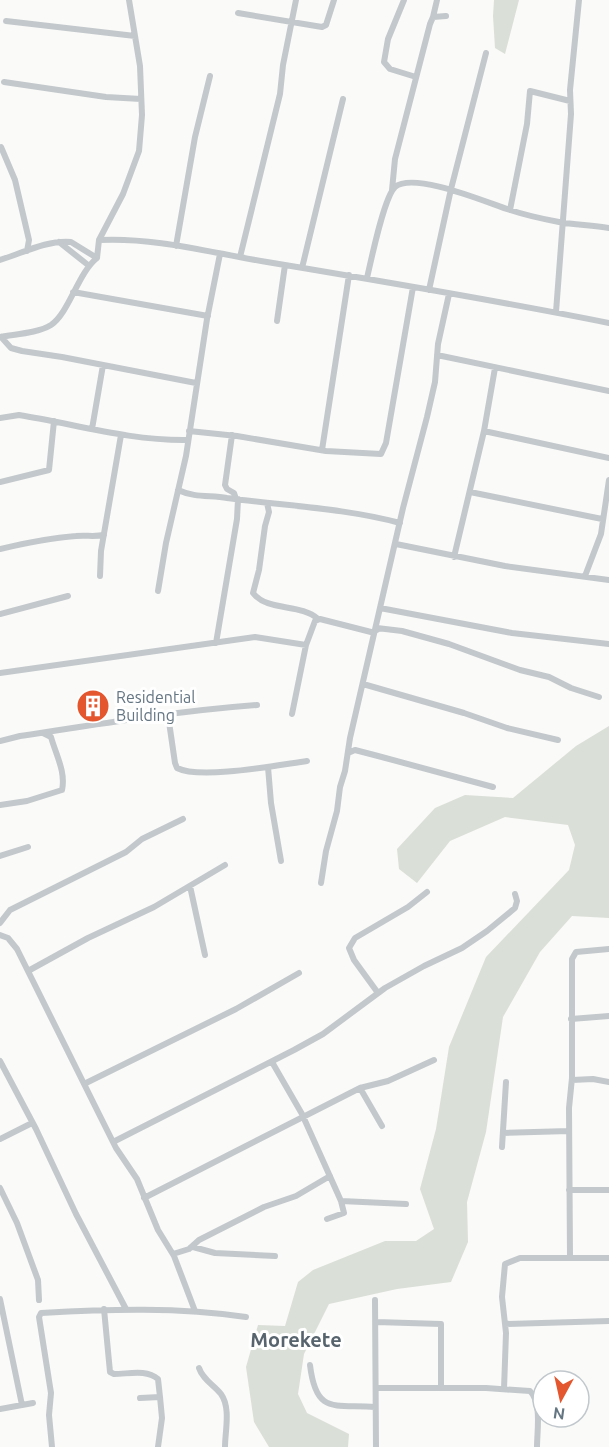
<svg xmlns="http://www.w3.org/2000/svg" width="609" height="1447" viewBox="0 0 609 1447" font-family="Ubuntu,sans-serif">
<rect width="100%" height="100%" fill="#fafaf8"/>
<path fill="#dadfd7" d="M 494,0 L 519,0 L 505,54 L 495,48 L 493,16 Z
M 609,726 L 609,918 L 572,916 L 540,952 L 503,1017 L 486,1132 L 467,1202 L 468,1242 L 451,1282 L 397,1289 L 329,1304 L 304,1354 L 298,1394 L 307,1413 L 349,1434 L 348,1447 L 269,1447 L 254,1422 L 246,1367 L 258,1325 L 285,1326 L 298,1282 L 313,1270 L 385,1241 L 416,1241 L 434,1229 L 420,1189 L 436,1129 L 449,1047 L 486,957 L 569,870 L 575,845 L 568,825 L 505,817 L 450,841 L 417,883 L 399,869 L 397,849 L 435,808 L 465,795 L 513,798 L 576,746 Z"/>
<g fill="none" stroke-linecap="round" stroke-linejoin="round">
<path stroke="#c3c8cc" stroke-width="6" d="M 404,0 L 388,39 L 384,62 L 390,69 L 416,77
M 238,13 L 322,27 L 326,25 L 334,0
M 433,17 L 437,0
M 6,21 L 135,36
M 4,82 L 106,97 L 141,99
M 1,147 L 15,180 L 29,240 L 27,251
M 392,190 L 395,159 L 430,24 L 433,17 L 446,16
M 510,210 L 527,124 L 530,91 L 570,101
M 99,240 C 155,237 212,253 267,262 C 381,281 495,300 609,323
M 59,242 L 88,265
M 176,246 L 195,137 L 210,76
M 240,257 L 280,94 L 283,65 L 296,0
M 0,260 C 23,253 46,240 71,242 L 97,258
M 302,268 L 343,99
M 367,278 C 371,261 384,197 395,187 C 414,171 488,203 510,210 C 525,215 543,219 559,222 C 575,225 592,225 609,228
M 429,290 L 451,189 L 486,53
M 73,292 L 208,316
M 556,312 L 571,114 L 570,90 L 579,0
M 277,321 L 285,265
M 0,337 C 16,334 38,333 51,325 C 69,313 78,273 97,258 L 99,240 L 123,194 L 139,151 L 142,115 L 140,66 L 129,0
M 1,337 L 11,348 L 22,351 L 62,357 L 196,383
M 437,355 L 609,391
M 0,418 L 19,415 C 75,424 130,441 188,440
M 92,429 L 103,365
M 189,431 L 237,436 L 326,451 L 381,454 L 386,443 L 413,287
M 484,431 L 609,458
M 232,435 L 225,485 L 227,489 L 234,493 L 236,499
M 322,450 L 349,275
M 0,482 L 49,470 L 54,421
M 178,490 C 195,498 210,495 227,498 C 285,506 344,508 400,523
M 470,492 L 602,519
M 267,503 L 269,512 L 265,526 L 259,570 L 253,593 C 268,612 300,603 318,619
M 396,544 L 505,566 L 609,580
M 0,549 C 25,543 50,538 76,536 C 86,535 94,537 104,535
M 454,557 L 484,431 L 495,368
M 100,576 L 101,551 L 121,435
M 585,576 L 601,534 L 609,480
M 158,591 L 166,543 L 186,456 L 207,319 L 220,254
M 380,608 L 512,633 L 609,644
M 0,614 L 68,596
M 377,628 L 402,631 L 449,644 L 520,670 L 549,677 L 571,688 L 599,697
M 216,643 L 237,519 L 238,499
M 0,673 L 255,637 L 306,645
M 363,684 L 464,713 L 507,728 L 558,740
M 292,714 L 306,645 L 315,621 L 320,619 L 371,632 L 377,630
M 168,715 L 175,763 L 177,768 C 200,780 278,765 307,761
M 0,741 L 20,736 C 99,724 178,711 257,705
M 348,753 L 355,750 L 378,756 L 493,787
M 268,767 L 271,803 L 281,861
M 0,805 L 27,801 L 62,790 C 66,772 56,755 51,737 L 43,733
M 0,856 L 28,847
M 321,883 L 326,851 L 337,811 L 340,787 L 345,771 L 350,738 L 403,508 L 427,417 L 435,382 L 438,344 L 449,294
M 190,886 L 205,955
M 0,923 L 10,910 L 126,852 L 142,839 L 183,819
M 0,935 L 8,938 L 17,949 L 99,1114 L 116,1148 L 137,1179 L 158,1230 L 174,1256 L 195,1311
M 28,971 L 88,938 L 154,907 L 225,865
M 378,993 L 354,960 L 349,948 L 355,938 L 408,907 L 427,892
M 571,1019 L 609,1016
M 0,1061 L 36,1129 L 76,1214 L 126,1309
M 272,1062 L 302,1114 L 341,1201 L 344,1213 L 327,1219
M 572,1080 L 593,1079 L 609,1082
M 84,1084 L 236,1009 L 299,973
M 360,1088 L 382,1126
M 503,1133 L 569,1131
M 0,1139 L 32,1123
M 113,1142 L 294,1050 L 323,1034 L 385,988 L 424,966 L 462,948 L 487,931 L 515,908 L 517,901 L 515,894
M 502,1147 L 506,1082
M 0,1188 L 17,1223 L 38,1280 L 39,1300
M 569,1190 L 609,1190
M 144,1198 L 360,1088 L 388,1081 L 434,1060
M 341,1201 L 406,1204
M 193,1247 L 215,1253 L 275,1256
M 173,1254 L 189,1249 L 199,1240 L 264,1207 L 296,1196 L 330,1176
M 570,1257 L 569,1108 L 572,1078 L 572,959 L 576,952 L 609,949
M 0,1299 L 22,1405
M 375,1300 L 376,1447
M 104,1309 L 110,1372 L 114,1374 C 129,1374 146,1369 158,1379 L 160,1397
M 376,1322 L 441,1324 L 441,1388
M 505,1324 L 609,1321
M 310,1365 C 316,1415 334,1404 375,1407
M 199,1368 C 203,1380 214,1385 221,1394 C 231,1408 225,1431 225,1447
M 376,1388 L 486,1388 L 530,1391 C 542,1403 537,1431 537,1447
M 504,1389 L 506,1333 L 502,1297 L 505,1264 L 520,1258 L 609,1258
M 140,1398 L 160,1397 L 162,1418 L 158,1447
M 0,1409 L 33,1403
M 52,1447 L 49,1415 L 51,1393 L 39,1317 L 41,1313 C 110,1309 178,1307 246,1317"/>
</g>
<defs>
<g id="building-disc" transform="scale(1.725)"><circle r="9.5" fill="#e4572e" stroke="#fff"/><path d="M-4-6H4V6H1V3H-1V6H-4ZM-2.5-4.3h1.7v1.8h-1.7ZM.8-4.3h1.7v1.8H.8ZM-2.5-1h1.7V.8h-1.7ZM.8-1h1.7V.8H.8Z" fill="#fff"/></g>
</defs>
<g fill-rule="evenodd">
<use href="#building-disc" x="93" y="706"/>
</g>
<g text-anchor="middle" stroke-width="6" stroke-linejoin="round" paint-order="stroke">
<g font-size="16" fill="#657683" stroke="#fff" text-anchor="start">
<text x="116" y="703">Residential<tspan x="116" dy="18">Building</tspan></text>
</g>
<g font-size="20" font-weight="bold" fill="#57646e" stroke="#fff">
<text x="296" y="1347">Morekete</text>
</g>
</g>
<g transform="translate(561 1399) rotate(188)"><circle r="28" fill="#ffffff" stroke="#c1c8cd" stroke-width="1.5"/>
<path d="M0-4.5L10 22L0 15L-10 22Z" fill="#e4572e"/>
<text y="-9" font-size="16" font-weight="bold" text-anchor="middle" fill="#657683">N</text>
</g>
</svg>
